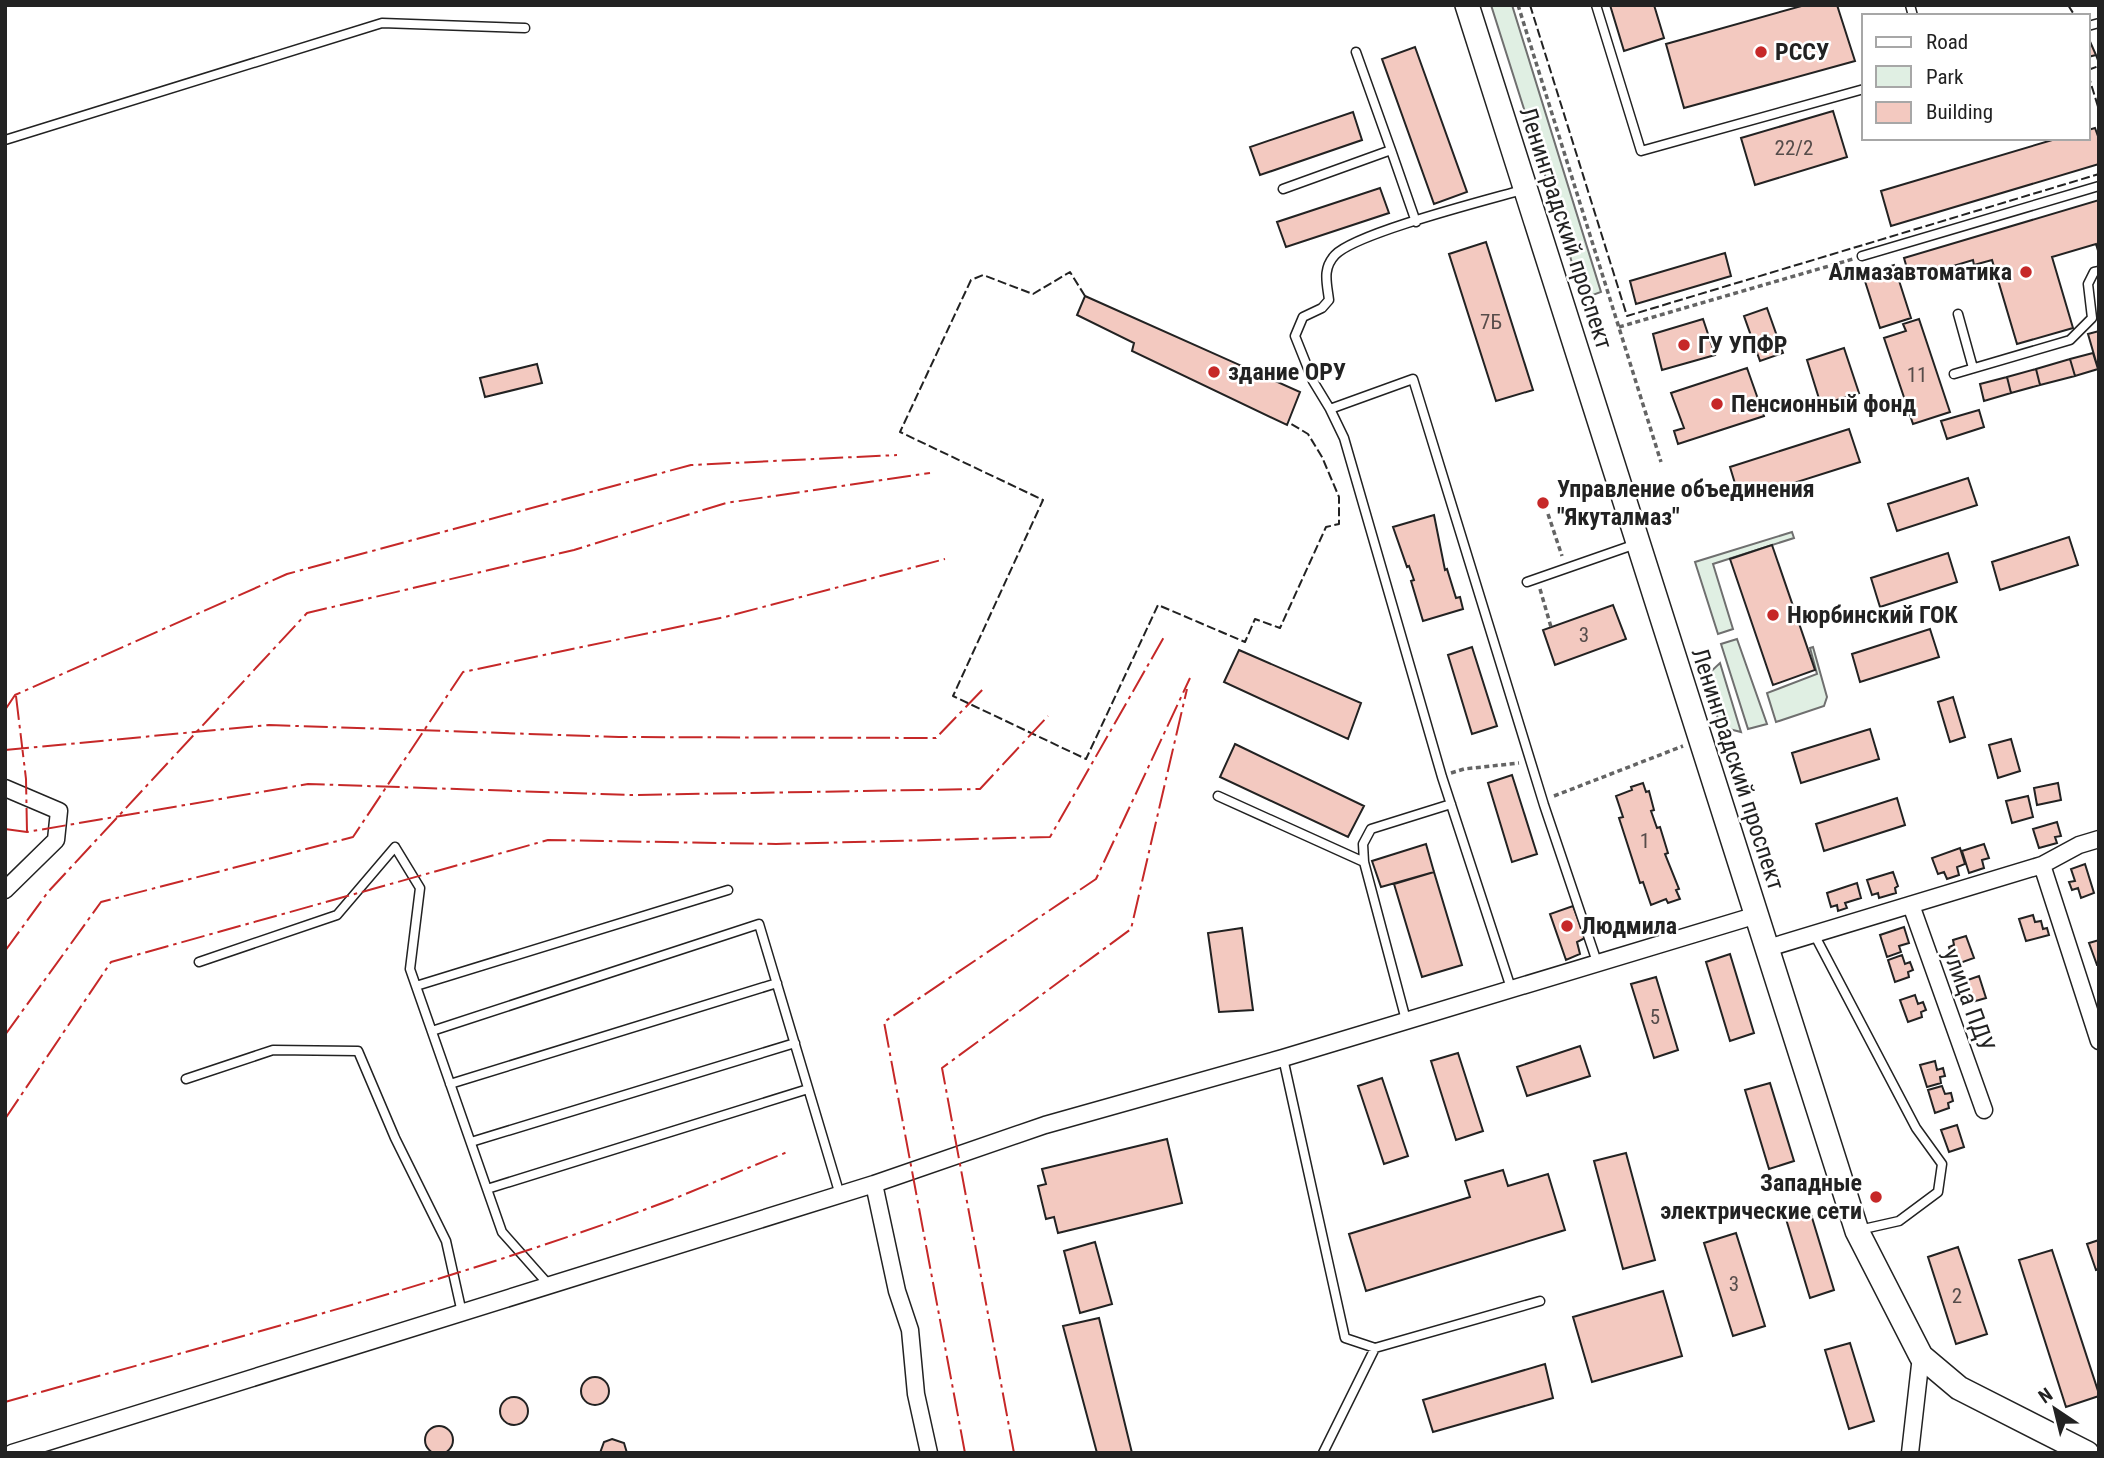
<svg xmlns="http://www.w3.org/2000/svg" width="2104" height="1458" viewBox="0 0 2104 1458" font-family="'Roboto Condensed',sans-serif">
<rect width="100%" height="100%" fill="#fff"/>
<path fill="#e0efe3" stroke="#6f6f6f" stroke-width="2" d="M 1491,5 L 1512,5 L 1601,292 L 1582,299 L 1565,238 Z
M 1792,532 L 1794,538 L 1713,564 L 1733,629 L 1718,634 L 1695,562 Z
M 1737,639 L 1767,724 L 1748,729 L 1721,644 Z
M 1813,647 L 1827,697 L 1824,706 L 1776,722 L 1767,693 L 1817,674 L 1810,648 Z
M 1720,663 L 1741,732 L 1721,727 L 1704,678 Z"/>
<path fill="#f3c9c0" stroke="#222" stroke-width="2" d="M 1610,5 L 1654,5 L 1664,38 L 1624,51 Z
M 1805,5 L 1837,5 L 1855,61 L 1684,108 L 1666,44 Z
M 2088,37 L 2096,55 L 2088,57 Z
M 1415,47 L 1467,192 L 1434,204 L 1382,59 Z
M 1833,111 L 1847,157 L 1755,185 L 1741,138 Z
M 1353,112 L 1362,140 L 1260,175 L 1250,147 Z
M 2095,128 L 2099,139 L 2099,164 L 1891,226 L 1881,191 L 2059,138 L 2088,138 L 2088,130 Z
M 1380,188 L 1389,213 L 1286,247 L 1277,222 Z
M 2099,200 L 2099,254 L 2096,244 L 2052,257 L 2073,328 L 2017,344 L 1992,260 L 1974,265 L 1973,260 L 1910,279 L 1904,258 Z
M 1486,242 L 1533,390 L 1496,401 L 1449,254 Z
M 1725,253 L 1731,276 L 1636,304 L 1630,281 Z
M 1894,265 L 1911,318 L 1880,328 L 1863,275 Z
M 1085,296 L 1300,392 L 1287,425 L 1132,351 L 1134,343 L 1077,315 Z
M 1767,308 L 1783,353 L 1760,361 L 1744,316 Z
M 1703,319 L 1715,355 L 1662,370 L 1653,334 Z
M 1919,319 L 1950,412 L 1913,424 L 1884,338 L 1906,331 L 1903,324 Z
M 2099,331 L 2099,372 L 2088,334 Z
M 1844,348 L 1859,393 L 1821,405 L 1807,360 Z
M 2093,353 L 2098,369 L 2075,376 L 2070,359 Z
M 2070,359 L 2075,376 L 2040,385 L 2036,369 Z
M 537,364 L 542,383 L 485,397 L 480,378 Z
M 1747,368 L 1764,416 L 1678,444 L 1674,431 L 1684,428 L 1671,393 Z
M 2036,369 L 2040,385 L 2011,393 L 2007,377 Z
M 2007,377 L 2011,393 L 1984,401 L 1980,384 Z
M 1979,410 L 1984,427 L 1947,439 L 1941,421 Z
M 1849,429 L 1860,462 L 1740,500 L 1730,467 Z
M 1968,478 L 1977,505 L 1897,531 L 1888,504 Z
M 1434,515 L 1445,570 L 1447,569 L 1456,598 L 1460,597 L 1463,609 L 1423,621 L 1411,581 L 1414,580 L 1409,566 L 1407,567 L 1393,527 Z
M 2069,537 L 2078,565 L 2000,590 L 1992,562 Z
M 1772,545 L 1815,670 L 1773,685 L 1730,559 Z
M 1948,553 L 1957,582 L 1880,607 L 1871,578 Z
M 1613,605 L 1626,639 L 1555,665 L 1543,630 Z
M 1930,629 L 1939,657 L 1860,682 L 1852,654 Z
M 1472,647 L 1497,726 L 1472,734 L 1448,655 Z
M 1239,650 L 1361,703 L 1348,739 L 1224,682 Z
M 1953,697 L 1965,737 L 1950,742 L 1938,702 Z
M 1870,729 L 1879,759 L 1801,783 L 1792,753 Z
M 2011,739 L 2020,771 L 1998,778 L 1989,745 Z
M 1235,744 L 1364,806 L 1348,837 L 1220,777 Z
M 1512,775 L 1537,854 L 1512,862 L 1488,783 Z
M 1643,783 L 1646,792 L 1649,791 L 1654,810 L 1651,811 L 1657,828 L 1660,827 L 1668,853 L 1665,854 L 1679,889 L 1676,890 L 1680,899 L 1668,903 L 1666,899 L 1651,905 L 1643,882 L 1640,883 L 1619,818 L 1623,817 L 1616,796 L 1632,790 L 1631,787 Z
M 2058,783 L 2061,800 L 2037,805 L 2034,788 Z
M 2028,796 L 2033,817 L 2012,823 L 2006,801 Z
M 1897,798 L 1905,825 L 1824,851 L 1816,824 Z
M 2057,822 L 2061,836 L 2055,837 L 2057,843 L 2039,848 L 2033,829 Z
M 1426,844 L 1434,872 L 1381,887 L 1372,861 Z
M 1984,844 L 1989,858 L 1982,860 L 1984,868 L 1969,873 L 1962,851 Z
M 1960,848 L 1965,864 L 1957,867 L 1959,875 L 1947,879 L 1944,872 L 1938,874 L 1932,858 Z
M 2085,864 L 2094,893 L 2081,898 L 2078,888 L 2072,890 L 2069,882 L 2075,881 L 2071,869 Z
M 1434,872 L 1462,965 L 1422,977 L 1394,884 Z
M 1893,872 L 1898,886 L 1895,888 L 1896,893 L 1879,898 L 1878,893 L 1872,895 L 1867,880 Z
M 1857,883 L 1861,898 L 1845,903 L 1847,908 L 1838,911 L 1837,905 L 1831,907 L 1827,893 Z
M 1573,906 L 1585,938 L 1577,942 L 1580,954 L 1566,960 L 1550,914 Z
M 2033,915 L 2035,922 L 2041,921 L 2043,929 L 2047,928 L 2049,935 L 2026,941 L 2019,919 Z
M 1904,927 L 1909,943 L 1899,946 L 1901,952 L 1887,957 L 1880,935 Z
M 1242,928 L 1253,1010 L 1219,1012 L 1208,933 Z
M 1966,936 L 1974,958 L 1960,963 L 1958,956 L 1952,958 L 1949,947 L 1954,945 L 1953,940 Z
M 2099,940 L 2099,965 L 2097,965 L 2089,943 Z
M 1730,954 L 1754,1033 L 1730,1041 L 1706,962 Z
M 1902,955 L 1905,964 L 1910,962 L 1913,970 L 1908,972 L 1909,977 L 1895,982 L 1888,960 Z
M 1979,976 L 1986,998 L 1972,1002 L 1969,994 L 1964,995 L 1961,987 L 1966,986 L 1965,981 Z
M 1656,977 L 1678,1050 L 1654,1058 L 1631,984 Z
M 1915,995 L 1918,1004 L 1923,1002 L 1926,1010 L 1921,1012 L 1922,1017 L 1908,1022 L 1900,1000 Z
M 1580,1046 L 1590,1076 L 1527,1096 L 1517,1067 Z
M 1458,1053 L 1483,1131 L 1456,1140 L 1431,1061 Z
M 1935,1061 L 1937,1070 L 1943,1068 L 1945,1076 L 1940,1077 L 1941,1083 L 1927,1087 L 1920,1065 Z
M 1382,1078 L 1408,1156 L 1384,1164 L 1358,1086 Z
M 1770,1083 L 1794,1161 L 1769,1169 L 1745,1090 Z
M 1942,1086 L 1945,1094 L 1951,1093 L 1953,1101 L 1948,1103 L 1949,1108 L 1935,1113 L 1928,1090 Z
M 1957,1125 L 1964,1147 L 1949,1152 L 1941,1130 Z
M 1167,1139 L 1182,1203 L 1058,1233 L 1054,1217 L 1046,1219 L 1038,1186 L 1046,1184 L 1042,1169 Z
M 1626,1153 L 1655,1260 L 1623,1269 L 1594,1161 Z
M 1503,1170 L 1508,1186 L 1548,1174 L 1565,1230 L 1366,1291 L 1349,1234 L 1470,1197 L 1465,1181 Z
M 1810,1211 L 1834,1290 L 1810,1298 L 1786,1219 Z
M 1736,1233 L 1765,1326 L 1733,1336 L 1704,1243 Z
M 2099,1240 L 2099,1269 L 2096,1270 L 2087,1244 Z
M 1095,1242 L 1112,1304 L 1080,1313 L 1064,1251 Z
M 1958,1247 L 1987,1334 L 1956,1344 L 1928,1257 Z
M 2052,1250 L 2099,1394 L 2099,1396 L 2066,1407 L 2019,1260 Z
M 1663,1291 L 1682,1356 L 1592,1382 L 1573,1317 Z
M 1099,1318 L 1132,1453 L 1097,1453 L 1063,1326 Z
M 1850,1343 L 1874,1421 L 1849,1429 L 1825,1350 Z
M 1545,1364 L 1553,1398 L 1433,1432 L 1423,1400 Z
M581 1391a14 14 0 1 1 28 0a14 14 0 1 1-28 0Z
M500 1411a14 14 0 1 1 28 0a14 14 0 1 1-28 0Z
M425 1440a14 14 0 1 1 28 0a14 14 0 1 1-28 0Z
M 612,1439 L 624,1443 L 627,1453 L 600,1453 L 604,1442 Z"/>
<g fill="none" stroke-linecap="round" stroke-linejoin="round">
<g stroke="#222" stroke-width="11">
<path id="lane" d="M 1596,5 L 1641,151 L 1864,89
M 1910,5 L 1913,16
M 2088,26 L 2099,23
M 1356,52 L 1391,150
M 5,140 L 382,23 L 525,28
M 1283,189 L 1391,150 L 1416,222
M 1862,256 L 2099,186
M 1958,314 L 1973,368
M 1954,374 L 2070,340 L 2092,318 L 2088,284 L 2094,272 L 2099,271
M 1330,409 L 1413,379 L 1544,805 L 1597,962
M 1527,582 L 1636,544
M 1218,796 L 1364,862
M 1814,934 L 1916,1128 L 1942,1164 L 1938,1192 L 1899,1221 L 1859,1230
M 199,962 L 337,915 L 395,847 L 420,888 L 410,969 L 502,1232 L 549,1285
M 416,986 L 728,890
M 1511,988 L 1442,777 L 1344,438 L 1330,409 L 1313,381 L 1295,336 L 1303,317 L 1322,308 L 1329,300 C 1327,283 1322,269 1335,255 C 1356,233 1487,200 1522,190
M 1406,1020 L 1364,862 L 1363,844 L 1371,829 L 1451,804
M 432,1031 L 759,924 L 840,1195
M 1283,1058 L 1345,1338 L 1375,1348 L 1540,1301
M 186,1079 L 273,1050 L 358,1051 L 395,1138 L 446,1241 L 462,1313
M 450,1084 L 777,983
M 471,1142 L 795,1043
M 487,1189 L 808,1089
M 1323,1453 L 1375,1348"/>
</g>
<g stroke="#222" stroke-width="19">
<path id="street" d="M 5,788 L 59,811 L 56,840 L 5,890
M 2042,865 L 2099,1041
M 1911,905 L 1984,1110
M 1768,948 L 2042,865 L 2079,845 L 2099,839
M 874,1184 L 897,1291 L 910,1330 L 916,1394 L 929,1453
M 12,1453 L 874,1184 L 1045,1125 L 1283,1058 L 1757,915
M 1910,1453 L 1921,1356"/>
</g>
<g stroke="#222" stroke-width="26">
<path id="secondary" d="M 1467,5 L 1857,1231 L 1921,1356 L 1959,1388 L 2087,1453"/>
</g>
<path stroke="#646464" stroke-width="3.5" stroke-dasharray="5 3.5" stroke-linecap="butt" d="M 1518,5 L 1661,462
M 1619,327 L 1853,259
M 1548,514 L 1562,556
M 1540,589 L 1551,627
M 1451,773 L 1464,769 L 1519,763
M 1554,796 L 1683,746"/>
<use href="#lane" stroke="#fff" stroke-width="8"/>
<use href="#street" stroke="#fff" stroke-width="16"/>
<use href="#secondary" stroke="#fff" stroke-width="23"/>
<path stroke="#222" stroke-width="2" stroke-dasharray="9 3.5" stroke-linecap="butt" d="M 1530,5 L 1627,316 L 2099,174
M 2068,5 L 2075,16
M 2096,55 L 2099,63
M 2088,70 L 2099,66
M 2088,74 L 2099,110
M 1085,296 L 1070,272 L 1033,294 L 983,275 L 971,280 L 900,432 L 1043,500 L 953,696 L 1086,759 L 1158,605 L 1245,642 L 1255,619 L 1280,628 L 1326,527 L 1339,524 L 1339,497 L 1322,457 L 1308,434 L 1288,422"/>
<path stroke="#c62828" stroke-width="2" stroke-dasharray="24 5 3.5 5" stroke-linecap="butt" d="M 16,696 L 26,779 L 27,832
M 5,710 L 15,695 L 287,574 L 691,465 L 897,455
M 5,750 L 269,725 L 619,737 L 936,738 L 985,687
M 5,829 L 27,832 L 308,784 L 632,795 L 980,789 L 1048,716
M 5,951 L 48,892 L 307,613 L 574,550 L 726,503 L 930,473
M 5,1035 L 101,902 L 353,837 L 463,672 L 725,617 L 945,559
M 5,1119 L 111,962 L 548,840 L 776,844 L 1050,837 L 1164,637
M 5,1402 C 227,1340 452,1282 668,1201 C 709,1185 749,1167 790,1151
M 965,1453 L 884,1022 L 1096,879 L 1190,678
M 1014,1453 L 942,1068 L 1131,929 L 1187,689"/>
</g>
<g fill="#c62828" stroke="#fff" stroke-width="2.5">
<circle cx="1761" cy="52" r="7"/>
<circle cx="2026" cy="272" r="7"/>
<circle cx="1684" cy="345" r="7"/>
<circle cx="1214" cy="372" r="7"/>
<circle cx="1717" cy="404" r="7"/>
<circle cx="1543" cy="503" r="7"/>
<circle cx="1773" cy="615" r="7"/>
<circle cx="1567" cy="926" r="7"/>
<circle cx="1876" cy="1197" r="7"/>
</g>
<g text-anchor="middle" stroke-width="5" stroke-linejoin="round" paint-order="stroke">
<g font-size="21" fill="#564c4a">
<text x="1794" y="155">22/2</text>
<text x="1491" y="329">7Б</text>
<text x="1917" y="382">11</text>
<text x="1584" y="642">3</text>
<text x="1645" y="848">1</text>
<text x="1655" y="1024">5</text>
<text x="1734" y="1291">3</text>
<text x="1957" y="1303">2</text>
</g>
<g font-size="24" font-weight="bold" fill="#222" stroke="#fff" text-anchor="start">
<text x="1775" y="60">РССУ</text>
<text x="2012" y="280" text-anchor="end">Алмазавтоматика</text>
<text x="1698" y="353">ГУ УПФР</text>
<text x="1228" y="380">здание ОРУ</text>
<text x="1731" y="412">Пенсионный фонд</text>
<text x="1557" y="497">Управление объединения<tspan x="1557" dy="28">"Якуталмаз"</tspan></text>
<text x="1787" y="623">Нюрбинский ГОК</text>
<text x="1581" y="934">Людмила</text>
<text x="1862" y="1191" text-anchor="end">Западные<tspan x="1862" dy="28">электрические сети</tspan></text>
</g>
<g font-size="24" fill="#222" stroke="#fff">
<text transform="translate(1566 228) rotate(72)" y="8">Ленинградский проспект</text>
<text transform="translate(1738 769) rotate(72)" y="8">Ленинградский проспект</text>
<text transform="translate(1969 1000) rotate(70)" y="8">улица ПДУ</text>
</g>
</g>
<rect width="2104" height="1458" fill="none" stroke="#222222" stroke-width="14"/>
<rect x="1862" y="14" width="228" height="126" fill="#ffffff" stroke="#a7a7a7" stroke-width="2"/>
<rect x="1876" y="37" width="35" height="10" fill="#ffffff" stroke="#a7a7a7" stroke-width="2"/>
<text x="1926" y="49" font-size="21" fill="#222222">Road</text>
<rect x="1876" y="66" width="35" height="21" fill="#e0efe3" stroke="#a7a7a7" stroke-width="2"/>
<text x="1926" y="84" font-size="21" fill="#222222">Park</text>
<rect x="1876" y="102" width="35" height="21" fill="#f3c9c0" stroke="#a7a7a7" stroke-width="2"/>
<text x="1926" y="119" font-size="21" fill="#222222">Building</text>
<g transform="translate(2055 1409) rotate(325)" stroke="#ffffff" stroke-width="5" paint-order="stroke">
<path d="M0-5L12 26L0 18L-12 26Z" fill="#222222"/>
<text y="-10" font-size="19" font-weight="bold" text-anchor="middle" fill="#222222">N</text>
</g>
</svg>
